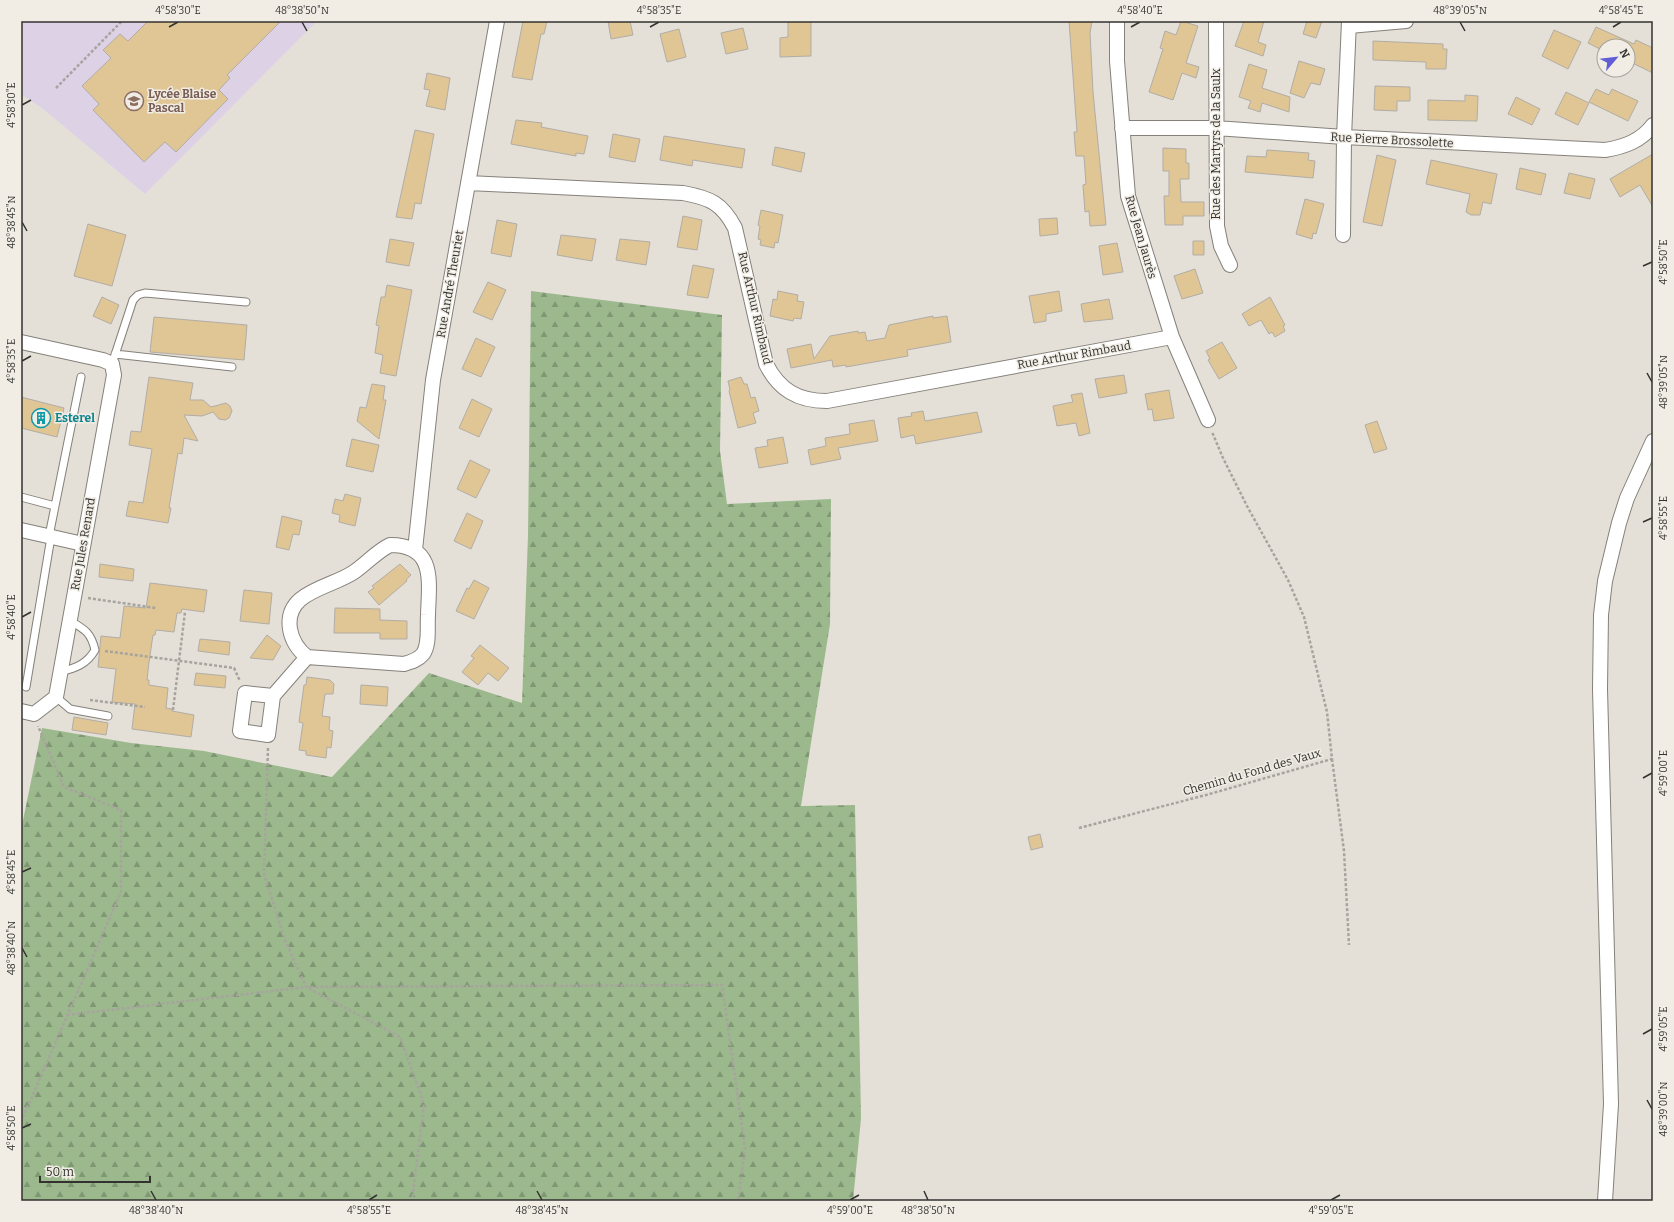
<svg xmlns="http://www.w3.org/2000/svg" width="1674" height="1222" viewBox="0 0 1674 1222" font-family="Bitter,serif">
<defs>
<pattern id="forest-firs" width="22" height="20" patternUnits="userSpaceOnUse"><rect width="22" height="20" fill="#9cb98d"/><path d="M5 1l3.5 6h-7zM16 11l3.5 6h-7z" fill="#809774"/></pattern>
</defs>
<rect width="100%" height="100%" fill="#e4e0d8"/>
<path fill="#ddd1e6" d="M 21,21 L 317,21 L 145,194 L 42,108 L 21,94 Z"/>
<path fill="url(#forest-firs)" d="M 531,291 L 722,315 L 720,451 L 727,504 L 831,499 L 830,624 L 801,806 L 855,805 L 861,1118 L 853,1201 L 21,1201 L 21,830 L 42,728 L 131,743 L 204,751 L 332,777 L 429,673 L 522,703 L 528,535 Z"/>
<path fill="#e0c595" stroke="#b1ada6" d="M 148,21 L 281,21 L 227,75 L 230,78 L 219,90 L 228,99 L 176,152 L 165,142 L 144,162 L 93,110 L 99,104 L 82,86 L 111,58 L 103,50 L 120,34 L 128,41 Z
M 523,21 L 547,21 L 544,34 L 541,34 L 532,80 L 512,77 Z
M 608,21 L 630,21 L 633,35 L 611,39 Z
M 788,21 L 811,21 L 811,56 L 780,57 L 780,38 L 788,37 Z
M 1069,21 L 1092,21 L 1090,33 L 1093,92 L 1106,225 L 1090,226 L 1089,211 L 1085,212 L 1083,185 L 1086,184 L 1084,156 L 1076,156 L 1074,132 L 1077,132 Z
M 1181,21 L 1198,26 L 1186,63 L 1199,67 L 1196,78 L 1182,73 L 1173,100 L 1149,92 L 1163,49 L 1160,48 L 1165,31 L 1176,35 Z
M 1244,21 L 1264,21 L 1258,42 L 1266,45 L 1263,56 L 1235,46 Z
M 1307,21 L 1322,21 L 1316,38 L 1303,34 Z
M 1596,27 L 1634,44 L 1636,40 L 1653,48 L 1653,73 L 1628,61 L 1628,46 L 1604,46 L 1604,51 L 1588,43 Z
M 743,28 L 748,49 L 726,54 L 721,33 Z
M 679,29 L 686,57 L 667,62 L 660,34 Z
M 1554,30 L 1581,42 L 1568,69 L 1542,56 Z
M 1373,41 L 1443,44 L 1443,49 L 1447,49 L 1446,69 L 1426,69 L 1426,62 L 1373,60 Z
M 1299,61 L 1325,69 L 1320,85 L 1311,83 L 1304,98 L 1290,93 Z
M 1249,64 L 1267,70 L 1262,88 L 1290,97 L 1289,112 L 1262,103 L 1260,112 L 1248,108 L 1251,101 L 1239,97 Z
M 427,73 L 450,78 L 445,110 L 426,106 L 430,90 L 424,89 Z
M 1375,86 L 1410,87 L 1410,101 L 1397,101 L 1397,111 L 1374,110 Z
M 1596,89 L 1609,95 L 1612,89 L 1638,101 L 1628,121 L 1589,102 Z
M 1566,92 L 1589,103 L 1578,125 L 1555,114 Z
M 1465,95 L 1478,96 L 1477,121 L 1428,120 L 1428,100 L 1465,101 Z
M 1516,97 L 1540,109 L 1532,125 L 1508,114 Z
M 516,120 L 542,123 L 541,127 L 588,136 L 584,154 L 576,153 L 576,156 L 511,144 Z
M 415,130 L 434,134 L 421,204 L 415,203 L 412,219 L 396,217 Z
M 613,134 L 640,139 L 635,162 L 609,157 Z
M 664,136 L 745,149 L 742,168 L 693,160 L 692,166 L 660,160 Z
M 775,147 L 805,153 L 801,172 L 772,165 Z
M 1163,148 L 1186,149 L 1186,163 L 1189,163 L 1189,179 L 1180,179 L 1181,202 L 1204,202 L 1204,216 L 1183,216 L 1183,225 L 1165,225 L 1164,196 L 1169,196 L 1169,171 L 1163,171 Z
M 1267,150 L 1309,153 L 1308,160 L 1315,161 L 1313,178 L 1245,172 L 1247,156 L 1266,157 Z
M 1653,154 L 1653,207 L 1640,185 L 1620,197 L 1610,179 Z
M 1377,155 L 1396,160 L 1382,226 L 1363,222 Z
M 1431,160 L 1497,174 L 1491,204 L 1483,202 L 1480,215 L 1471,215 L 1466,212 L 1470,194 L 1426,184 Z
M 1520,168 L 1546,174 L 1541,195 L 1516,189 Z
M 1569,173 L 1595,179 L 1590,199 L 1564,193 Z
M 1305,199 L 1324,204 L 1316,234 L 1313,233 L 1312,239 L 1296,234 Z
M 761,210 L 783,215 L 778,243 L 775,242 L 774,248 L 760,245 L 761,240 L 758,239 L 760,226 L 758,225 Z
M 683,216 L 702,220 L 697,250 L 677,247 Z
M 1057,218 L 1058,234 L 1040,236 L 1039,219 Z
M 497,220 L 517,224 L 511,257 L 491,253 Z
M 88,224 L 126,235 L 112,286 L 74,276 Z
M 561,235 L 596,239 L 592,261 L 557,255 Z
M 390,239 L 414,243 L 409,266 L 386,262 Z
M 620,239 L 650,242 L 646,265 L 616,260 Z
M 1193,241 L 1204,241 L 1204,255 L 1193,255 Z
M 1117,243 L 1123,272 L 1103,275 L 1099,246 Z
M 693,265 L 714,269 L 708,298 L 687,295 Z
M 1195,269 L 1203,293 L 1182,299 L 1174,276 Z
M 488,282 L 506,290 L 492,320 L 473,312 Z
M 387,285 L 412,290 L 396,376 L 380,373 L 383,355 L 375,353 L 379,326 L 376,325 L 381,297 L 385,297 Z
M 778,291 L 798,295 L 797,301 L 804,302 L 801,319 L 794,318 L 793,321 L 770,316 L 773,299 L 777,300 Z
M 1059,291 L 1062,311 L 1046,314 L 1046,321 L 1034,323 L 1029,296 Z
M 102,297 L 119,305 L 111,324 L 93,316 Z
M 1270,297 L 1285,325 L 1283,326 L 1285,331 L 1275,337 L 1272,332 L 1269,334 L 1261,320 L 1249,326 L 1242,314 Z
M 1109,299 L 1113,319 L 1084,322 L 1081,304 Z
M 933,316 L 933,318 L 947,316 L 951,342 L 907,350 L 908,356 L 846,367 L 846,365 L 833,367 L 832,360 L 791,368 L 787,349 L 811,344 L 814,359 L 830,336 L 858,331 L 858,333 L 865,332 L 867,341 L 885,338 L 889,325 Z
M 154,317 L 247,325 L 244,360 L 150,352 Z
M 476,338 L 495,347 L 481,377 L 462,369 Z
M 1222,342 L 1237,368 L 1219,379 L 1208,360 L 1210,359 L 1206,351 Z
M 1124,375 L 1127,393 L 1099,398 L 1095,379 Z
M 149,377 L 193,383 L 190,400 L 203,400 L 211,407 L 226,403 L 230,406 L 232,411 L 229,418 L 225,420 L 219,419 L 213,412 L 202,416 L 184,415 L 198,441 L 184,438 L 182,454 L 178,453 L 169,508 L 171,508 L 168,523 L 126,516 L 129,501 L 143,503 L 152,449 L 129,445 L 131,431 L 141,432 Z
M 741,377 L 744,384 L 747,384 L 751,398 L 755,397 L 759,411 L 753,413 L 756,423 L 738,428 L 729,391 L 730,390 L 728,381 Z
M 372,384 L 385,386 L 383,400 L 386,400 L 379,439 L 357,421 L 360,407 L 366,408 Z
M 1169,390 L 1174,418 L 1154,421 L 1152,409 L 1148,410 L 1145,394 Z
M 1082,393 L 1090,433 L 1079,436 L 1076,423 L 1057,426 L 1053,406 L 1073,402 L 1071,395 Z
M 21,397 L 64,408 L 57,437 L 21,428 Z
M 472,399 L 492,409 L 479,437 L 459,428 Z
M 923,411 L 925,421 L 977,412 L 982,432 L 916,444 L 914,435 L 901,438 L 898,418 L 912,416 L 911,413 Z
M 874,420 L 878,441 L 838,448 L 841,459 L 811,465 L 808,450 L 826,446 L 825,438 L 850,434 L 849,424 Z
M 1377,421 L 1387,449 L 1374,453 L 1365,425 Z
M 783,437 L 788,463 L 759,468 L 755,448 L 768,446 L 767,440 Z
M 352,439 L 379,445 L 373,472 L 346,466 Z
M 470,460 L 490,470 L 476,498 L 457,489 Z
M 345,494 L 361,498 L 355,526 L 339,522 L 340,515 L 332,513 L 335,499 L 343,501 Z
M 467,513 L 483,521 L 471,549 L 454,541 Z
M 282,516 L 302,521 L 299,535 L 293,534 L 289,550 L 276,547 Z
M 100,564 L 134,569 L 133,581 L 99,577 Z
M 400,564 L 411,575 L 406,580 L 407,581 L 379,605 L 368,592 L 374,588 L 372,586 Z
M 474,580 L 489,588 L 474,619 L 456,611 L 467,588 L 469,589 Z
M 150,583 L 207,590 L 204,612 L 182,609 L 181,613 L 177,613 L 174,632 L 156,630 L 155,635 L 153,635 L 149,662 L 147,680 L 149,680 L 149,685 L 168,688 L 166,708 L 172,709 L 172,711 L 194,715 L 191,737 L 132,729 L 135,704 L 112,702 L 116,669 L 98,667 L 101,636 L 120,638 L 124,606 L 146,608 Z
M 244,590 L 272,593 L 269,624 L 240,621 Z
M 335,608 L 380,609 L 380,620 L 407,621 L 407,639 L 380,639 L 380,633 L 334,633 Z
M 267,635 L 281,646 L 273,660 L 250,658 Z
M 200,639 L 230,642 L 229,655 L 198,651 Z
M 480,645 L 509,668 L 498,681 L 488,673 L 478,685 L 462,672 L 474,658 L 471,656 Z
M 196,673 L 226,676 L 225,688 L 194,685 Z
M 307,677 L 330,680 L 334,684 L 333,694 L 325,694 L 322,716 L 330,717 L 329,730 L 333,731 L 331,748 L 327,747 L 326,758 L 306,755 L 306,751 L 299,750 L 303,723 L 299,722 L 304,685 L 306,685 Z
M 361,685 L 388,687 L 387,706 L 360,704 Z
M 74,717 L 108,723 L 106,735 L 72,730 Z
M 1040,834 L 1043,847 L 1031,850 L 1028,837 Z"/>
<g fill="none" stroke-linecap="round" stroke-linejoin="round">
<g stroke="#85817a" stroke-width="9">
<path id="lane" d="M 115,354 L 232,367
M 112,364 L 133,300 L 138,295 L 145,293 L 246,302
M 21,497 L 55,506
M 49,536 L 81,377
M 60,672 C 76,668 87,664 95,650 C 91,632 84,629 69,620
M 26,687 L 51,537
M 56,697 L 70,709 L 108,716"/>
</g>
<g stroke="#85817a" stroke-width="16">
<path id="street" d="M 1117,21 L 1117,61 L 1128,196 L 1172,337 L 1208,420
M 1216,21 L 1217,226 L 1221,246 L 1230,265
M 1349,26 L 1406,21
M 1122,128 L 1216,128 L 1344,137 L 1605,150 C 1624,147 1641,141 1653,125
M 468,183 L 683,193 C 710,198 722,203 735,228 L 766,364 C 779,390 798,401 827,401 L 1172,337
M 1343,235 L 1344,137 L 1349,21
M 21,342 L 103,360 L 112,364 L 114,375 L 56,697 L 34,714 L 21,711
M 21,530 L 83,544
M 390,545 C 436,545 429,581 428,615 C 427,626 430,644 423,654 C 418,660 411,662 404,664 L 307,657 C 297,649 292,641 290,629 C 284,591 331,588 354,572 C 367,563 376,552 390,545 Z
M 415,550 L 433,380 L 497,21
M 273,696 L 245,693 L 240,731 L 268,735 L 273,696 L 307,657
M 1605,1201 L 1611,1104 L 1600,689 L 1601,615 L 1605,581 L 1619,523 L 1627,498 L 1653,441"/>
</g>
<path stroke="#a7a49e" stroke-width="2.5" stroke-dasharray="3 2" stroke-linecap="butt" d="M 56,88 L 122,21
M 88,598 L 156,608
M 105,651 L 234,668 L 240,681
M 90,700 L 145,707
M 173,710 L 185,612
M 268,748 L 264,874 L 285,940 L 306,987 L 400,1037 L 424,1104 L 412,1201
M 1332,759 L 1344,851 L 1349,945
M 1079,828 L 1206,795 L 1332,759 L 1327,712 L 1304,617 L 1288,580 L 1247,506 L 1223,458 L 1212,432
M 67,1015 L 306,987 L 722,985 L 745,1148 L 738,1201
M 21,1122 L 121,892 L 121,810 L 64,787 L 38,726"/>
<use href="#lane" stroke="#fff" stroke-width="7"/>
<use href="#street" stroke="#fff" stroke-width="14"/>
</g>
<path fill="none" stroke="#33322f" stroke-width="1.5" d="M 302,22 L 307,31M 1460,22 L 1465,31M 169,27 L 178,22M 650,27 L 659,22M 1131,27 L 1140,22M 1613,27 L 1621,22M 22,105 L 31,100M 22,222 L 27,231M 1643,266 L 1652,262M 22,361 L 31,356M 1647,373 L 1652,382M 1643,522 L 1652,518M 22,617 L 31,612M 1643,778 L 1652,773M 22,872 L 31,868M 22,948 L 27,957M 1643,1034 L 1652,1029M 1647,1100 L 1652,1109M 22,1128 L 31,1124M 151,1191 L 156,1200M 537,1191 L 542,1200M 924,1191 L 928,1200M 369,1200 L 377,1195M 850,1200 L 859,1195M 1331,1200 L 1340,1195"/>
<defs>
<g id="university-ring" transform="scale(1)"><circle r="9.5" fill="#f1ede5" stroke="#8d6e63" stroke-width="1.5"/><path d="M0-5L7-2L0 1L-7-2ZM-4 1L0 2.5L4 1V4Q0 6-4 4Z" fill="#8d6e63"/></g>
<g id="building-ring" transform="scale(1)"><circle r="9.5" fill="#f1ede5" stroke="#0f9aa8" stroke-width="1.5"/><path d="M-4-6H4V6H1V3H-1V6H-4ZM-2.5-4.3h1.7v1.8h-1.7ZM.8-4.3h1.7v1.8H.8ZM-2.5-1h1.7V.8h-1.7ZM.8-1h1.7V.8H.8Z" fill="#0f9aa8"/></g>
</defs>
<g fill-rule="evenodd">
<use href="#university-ring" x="134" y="101"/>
<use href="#building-ring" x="41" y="418"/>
</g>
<g text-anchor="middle" stroke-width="3" stroke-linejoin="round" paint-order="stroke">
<g font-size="12" font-weight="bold" fill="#785e54" stroke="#f1ede5" text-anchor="start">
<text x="148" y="98">Lycée Blaise<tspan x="148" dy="14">Pascal</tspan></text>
</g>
<g font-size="12" fill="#33322f" stroke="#f1ede5">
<text transform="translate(1392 140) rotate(3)" y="4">Rue Pierre Brossolette</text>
<text transform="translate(1216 144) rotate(-90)" y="4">Rue des Martyrs de la Saulx</text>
<text transform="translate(1141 237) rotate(74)" y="4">Rue Jean Jaurès</text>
<text transform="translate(450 284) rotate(-80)" y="4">Rue André Theuriet</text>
<text transform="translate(755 308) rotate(77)" y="4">Rue Arthur Rimbaud</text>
<text transform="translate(1074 355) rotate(-10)" y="4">Rue Arthur Rimbaud</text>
<text transform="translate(83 544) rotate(-80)" y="4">Rue Jules Renard</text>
<text transform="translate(1252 772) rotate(-16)" y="4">Chemin du Fond des Vaux</text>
</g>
<g font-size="12" font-weight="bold" fill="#0d838f" stroke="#f1ede5" text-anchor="start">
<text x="55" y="422">Esterel</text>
</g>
</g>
<rect width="1674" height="1222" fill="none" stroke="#f1ede5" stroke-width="44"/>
<g transform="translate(1616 58) rotate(62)"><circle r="19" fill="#f1ede5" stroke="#a5a29c"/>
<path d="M0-3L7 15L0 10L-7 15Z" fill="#615dd6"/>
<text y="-6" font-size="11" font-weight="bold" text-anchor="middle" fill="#33322f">N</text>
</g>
<path d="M40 1176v6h110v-6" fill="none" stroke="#33322f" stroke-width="2"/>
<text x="46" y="1176" font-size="12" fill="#33322f" stroke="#f1ede5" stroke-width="3" paint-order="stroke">50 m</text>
<rect x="22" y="22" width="1630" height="1178" fill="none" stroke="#33322f" stroke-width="1.5"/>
<g font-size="10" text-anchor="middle" fill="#33322f">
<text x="178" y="14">4°58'30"E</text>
<text x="302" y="14">48°38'50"N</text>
<text x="659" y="14">4°58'35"E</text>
<text x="1140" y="14">4°58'40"E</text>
<text x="1460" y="14">48°39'05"N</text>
<text x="1621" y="14">4°58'45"E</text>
<text transform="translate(11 105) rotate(-90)" y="4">4°58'30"E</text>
<text transform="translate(11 222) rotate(-90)" y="4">48°38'45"N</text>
<text transform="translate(1663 262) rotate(-90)" y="4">4°58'50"E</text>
<text transform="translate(11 361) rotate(-90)" y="4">4°58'35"E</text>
<text transform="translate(1663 382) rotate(-90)" y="4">48°39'05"N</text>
<text transform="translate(1663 518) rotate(-90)" y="4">4°58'55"E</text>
<text transform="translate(11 617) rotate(-90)" y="4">4°58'40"E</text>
<text transform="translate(1663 773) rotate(-90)" y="4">4°59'00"E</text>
<text transform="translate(11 872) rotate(-90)" y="4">4°58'45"E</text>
<text transform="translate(11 948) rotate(-90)" y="4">48°38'40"N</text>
<text transform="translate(1663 1029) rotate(-90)" y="4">4°59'05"E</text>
<text transform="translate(1663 1109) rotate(-90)" y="4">48°39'00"N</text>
<text transform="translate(11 1128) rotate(-90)" y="4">4°58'50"E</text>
<text x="156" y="1214">48°38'40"N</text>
<text x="369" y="1214">4°58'55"E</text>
<text x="542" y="1214">48°38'45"N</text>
<text x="850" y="1214">4°59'00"E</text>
<text x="928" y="1214">48°38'50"N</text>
<text x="1331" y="1214">4°59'05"E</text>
</g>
</svg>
